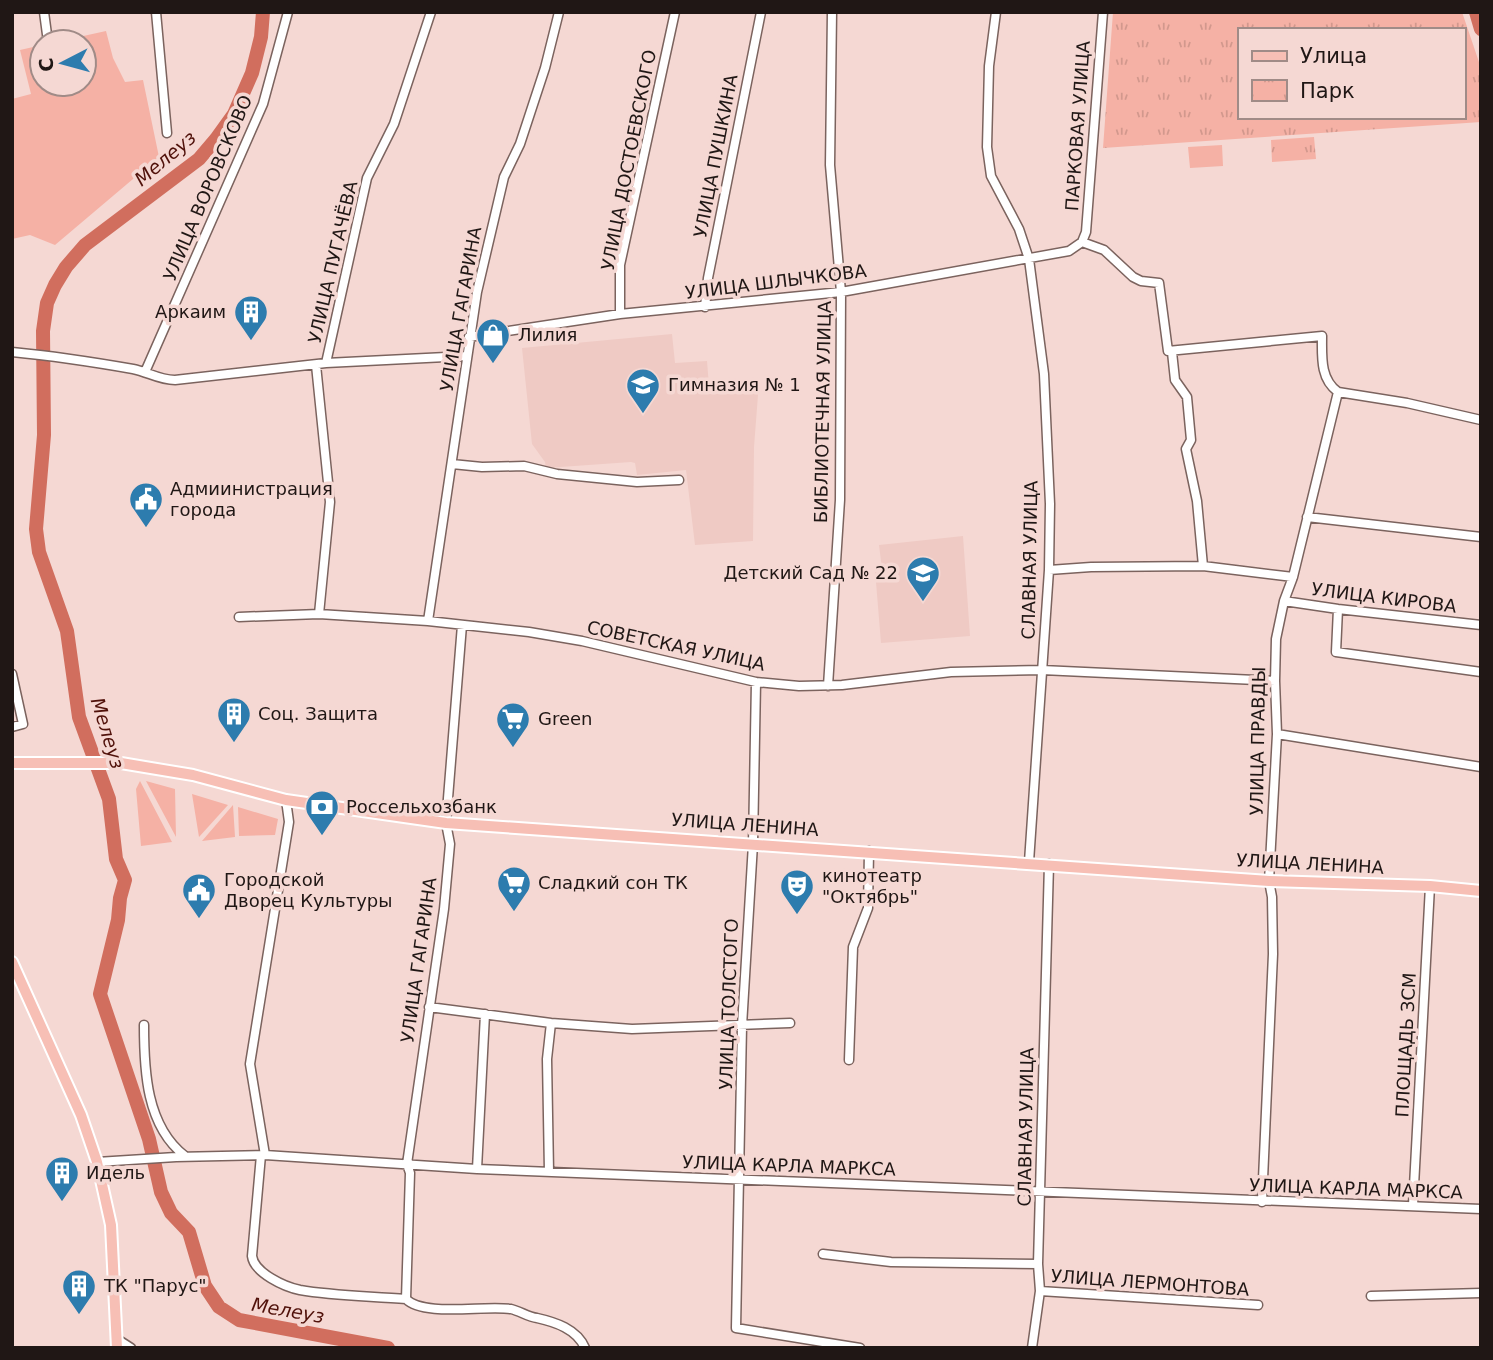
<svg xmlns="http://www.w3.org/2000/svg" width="1493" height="1360" viewBox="0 0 1493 1360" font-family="'DejaVu Sans',sans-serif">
<defs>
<pattern id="park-tufts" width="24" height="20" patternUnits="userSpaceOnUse" patternTransform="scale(1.75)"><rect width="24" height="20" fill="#f5b1a5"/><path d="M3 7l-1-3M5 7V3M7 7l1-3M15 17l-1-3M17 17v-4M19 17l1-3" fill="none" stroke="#d2988d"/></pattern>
</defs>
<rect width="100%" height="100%" fill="#f5d8d3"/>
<path fill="#efcac4" d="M 672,334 L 675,363 L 707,361 L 709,386 L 759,382 L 754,447 L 753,541 L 695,545 L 686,470 L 637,475 L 635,463 L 631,462 L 546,468 L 545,462 L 532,444 L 522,348 Z
M 963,536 L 970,636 L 881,643 L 875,570 L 882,569 L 879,545 Z"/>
<path fill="#f5b1a5" d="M 106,31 L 113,58 L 125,82 L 143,80 L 159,157 L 55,245 L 30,235 L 12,239 L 12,99 L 31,94 L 20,50 L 42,45 L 42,84 L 84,84 L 84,42 L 56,42 Z
M 1222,145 L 1223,166 L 1190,168 L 1188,147 Z
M 140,781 L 172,842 L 141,846 L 136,789 Z
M 146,781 L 175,789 L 176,837 Z
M 192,794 L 228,805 L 199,837 Z
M 233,805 L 235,837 L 202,841 Z
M 238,807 L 278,819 L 275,835 L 239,836 Z"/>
<path fill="url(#park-tufts)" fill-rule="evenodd" d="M 1113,12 L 1462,12 L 1481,68 L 1481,122 L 1103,148 ZM 1239,30 L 1463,30 L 1463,117 L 1239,117 Z
M 1314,137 L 1316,159 L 1272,162 L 1271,140 Z"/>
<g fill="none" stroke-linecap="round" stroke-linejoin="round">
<path stroke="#d16e5e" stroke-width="14" d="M 263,12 L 261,37 L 252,73 L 234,114 L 216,139 L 199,159 L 85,245 L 66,267 L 55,285 L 47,303 L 43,331 L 44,435 L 36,529 L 39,552 L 67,631 L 79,717 L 109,799 L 116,859 L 125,880 L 120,898 L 118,920 L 100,994 L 149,1139 L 161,1192 L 171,1213 L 189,1232 L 205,1286 L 219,1307 L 239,1320 L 388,1348
M 1476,12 L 1481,29"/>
<g stroke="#7b635e" stroke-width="11">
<path id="minor" d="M 44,12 L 48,42
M 156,12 L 167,133
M 996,12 L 989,66 L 987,147 L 991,176 L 1019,229 L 1029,259 L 1044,374 L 1050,504 L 1049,570 L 1029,862
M 1082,242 L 1104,250 L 1133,277 L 1141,281 L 1159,283 L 1168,351 L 1322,336 C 1322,357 1320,379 1338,392 L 1293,577 L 1284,601 L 1276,639 L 1275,681 L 1277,734 L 1269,881 L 1272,897 L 1273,954 L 1262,1202
M 705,307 L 708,278 L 761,12
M 620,314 L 620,265 L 675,12
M 469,337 L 620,314 L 841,292 L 1069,251 L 1082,242 L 1086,232 L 1103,12
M 12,352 C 53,356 93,362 133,369 C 148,372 159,380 175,380 L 326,363 L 466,356
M 1172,352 L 1175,380 L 1187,397 L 1191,440 L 1186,449 L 1197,501 L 1203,566
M 326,363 L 367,178 L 394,124 L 431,12
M 316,365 L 330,502 L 319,614
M 145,372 L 263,104 L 288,12
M 1338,392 L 1407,403 L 1481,420
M 452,464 L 482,467 L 524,466 L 557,474 L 637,482 L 679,480
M 1307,517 L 1481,537
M 1049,570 L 1091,567 L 1203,566 L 1293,577
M 1284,601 L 1338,609 L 1481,625
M 1338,609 L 1336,652 L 1481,672
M 239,617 L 319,614 L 428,621 L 529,632 L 582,641 L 756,682 L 799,686 L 842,685 L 951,672 L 1042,670 L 1275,681
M 428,621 L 477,292 L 504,177 L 520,144 L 545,68 L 559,12
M 12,674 L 23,724 L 12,727
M 756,682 L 753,844 L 742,1026 L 736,1328 L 860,1348
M 828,686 L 840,500 L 841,292 L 830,165 L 832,12
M 1277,734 L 1481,767
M 429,1007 L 551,1023 L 632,1029 L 790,1023
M 144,1025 C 144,1070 146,1126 185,1156
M 849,1060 L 853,947 L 868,908 L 869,851
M 261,1155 L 252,1256 C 254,1273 285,1287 300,1290 C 334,1296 371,1296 406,1299
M 265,1155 L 250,1064 L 289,822 L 286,800
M 97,1162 L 176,1157 L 265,1155 L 477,1169 L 1481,1209
M 477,1169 L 485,1014
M 549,1172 L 547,1059 L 551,1023
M 1413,1205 L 1430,886
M 823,1254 L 891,1262 L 1038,1264
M 1040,1291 L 1258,1305
M 1371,1296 L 1481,1293
M 406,1299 L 410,1173 L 407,1164 L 444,909 L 450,844 L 446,823 L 462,625
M 406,1299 C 423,1317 485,1305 511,1309 C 520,1311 528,1317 537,1318 C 555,1322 577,1329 585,1348
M 117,1339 L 131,1348
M 1032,1348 L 1040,1291 L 1038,1264 L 1049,864"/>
</g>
<g stroke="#fff" stroke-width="14">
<path id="major" d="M 12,763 L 121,763 L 193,775 L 286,800 L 446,823 L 1269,881 L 1430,886 L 1481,891
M 12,962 L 81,1115 L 97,1162 L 111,1225 L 117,1348"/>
</g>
<use href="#minor" stroke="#fff" stroke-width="8"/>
<use href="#major" stroke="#f7bfb5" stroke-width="10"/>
</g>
<defs>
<g id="building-pin" transform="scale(1.75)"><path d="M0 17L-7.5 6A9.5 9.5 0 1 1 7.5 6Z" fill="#2d7cae" stroke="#f5d8d3"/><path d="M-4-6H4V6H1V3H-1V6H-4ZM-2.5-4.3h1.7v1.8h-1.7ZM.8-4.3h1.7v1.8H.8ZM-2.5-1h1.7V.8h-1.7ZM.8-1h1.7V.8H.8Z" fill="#fff"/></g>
<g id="shop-pin" transform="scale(1.75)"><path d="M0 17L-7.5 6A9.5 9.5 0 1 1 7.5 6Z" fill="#2d7cae" stroke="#f5d8d3"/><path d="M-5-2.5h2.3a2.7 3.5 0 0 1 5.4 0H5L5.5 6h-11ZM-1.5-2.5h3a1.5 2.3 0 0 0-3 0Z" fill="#fff"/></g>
<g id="school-pin" transform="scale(1.75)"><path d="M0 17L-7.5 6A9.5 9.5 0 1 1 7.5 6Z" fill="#2d7cae" stroke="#f5d8d3"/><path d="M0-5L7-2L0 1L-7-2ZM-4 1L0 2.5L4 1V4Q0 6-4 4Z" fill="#fff"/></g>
<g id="civic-pin" transform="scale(1.75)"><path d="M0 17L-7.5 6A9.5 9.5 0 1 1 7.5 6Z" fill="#2d7cae" stroke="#f5d8d3"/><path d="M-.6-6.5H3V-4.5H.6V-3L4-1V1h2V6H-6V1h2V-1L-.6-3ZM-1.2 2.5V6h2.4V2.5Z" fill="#fff"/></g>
<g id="supermarket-pin" transform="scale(1.75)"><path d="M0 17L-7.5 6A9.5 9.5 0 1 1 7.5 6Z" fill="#2d7cae" stroke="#f5d8d3"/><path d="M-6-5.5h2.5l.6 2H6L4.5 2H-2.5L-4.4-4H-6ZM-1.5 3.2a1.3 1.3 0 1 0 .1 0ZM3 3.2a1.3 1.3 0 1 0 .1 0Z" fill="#fff"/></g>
<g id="bank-pin" transform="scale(1.75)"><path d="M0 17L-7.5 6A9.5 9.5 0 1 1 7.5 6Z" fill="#2d7cae" stroke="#f5d8d3"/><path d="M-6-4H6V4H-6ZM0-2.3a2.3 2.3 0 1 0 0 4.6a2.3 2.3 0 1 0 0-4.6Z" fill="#fff"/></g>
<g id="theatre-pin" transform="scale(1.75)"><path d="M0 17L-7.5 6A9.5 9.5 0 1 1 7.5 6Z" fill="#2d7cae" stroke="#f5d8d3"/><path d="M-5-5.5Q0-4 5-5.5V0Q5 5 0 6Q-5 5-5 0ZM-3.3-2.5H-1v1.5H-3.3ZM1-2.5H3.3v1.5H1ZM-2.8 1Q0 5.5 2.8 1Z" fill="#fff"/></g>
</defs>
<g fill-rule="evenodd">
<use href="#building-pin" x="251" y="312"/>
<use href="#shop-pin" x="493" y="335"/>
<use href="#school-pin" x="643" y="385"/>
<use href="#civic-pin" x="146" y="499"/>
<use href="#school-pin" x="923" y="573"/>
<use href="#building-pin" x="234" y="714"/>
<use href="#supermarket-pin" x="513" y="719"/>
<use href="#bank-pin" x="322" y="807"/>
<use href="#supermarket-pin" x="514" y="883"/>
<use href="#theatre-pin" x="797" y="886"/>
<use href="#civic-pin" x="199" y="890"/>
<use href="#building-pin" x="62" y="1173"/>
<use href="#building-pin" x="79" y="1286"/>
</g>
<g text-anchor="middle" stroke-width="7" stroke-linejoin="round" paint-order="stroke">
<g font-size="18" fill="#201715" stroke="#f5d8d3">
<text transform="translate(1078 126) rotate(-86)" y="6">ПАРКОВАЯ УЛИЦА</text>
<text transform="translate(716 156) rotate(-79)" y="6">УЛИЦА ПУШКИНА</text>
<text transform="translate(629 160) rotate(-79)" y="6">УЛИЦА ДОСТОЕВСКОГО</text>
<text transform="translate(208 188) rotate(-67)" y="6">УЛИЦА ВОРОВСКОВО</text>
<text transform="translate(333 262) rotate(-77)" y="6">УЛИЦА ПУГАЧЁВА</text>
<text transform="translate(776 282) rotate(-7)" y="6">УЛИЦА ШЛЫЧКОВА</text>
<text transform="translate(461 309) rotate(-80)" y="6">УЛИЦА ГАГАРИНА</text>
<text transform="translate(823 412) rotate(-89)" y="6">БИБЛИОТЕЧНАЯ УЛИЦА</text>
<text transform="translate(1030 560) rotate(-89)" y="6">СЛАВНАЯ УЛИЦА</text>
<text transform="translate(1384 598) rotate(7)" y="6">УЛИЦА КИРОВА</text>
<text transform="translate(676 646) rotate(12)" y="6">СОВЕТСКАЯ УЛИЦА</text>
<text transform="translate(1258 741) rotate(-89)" y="6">УЛИЦА ПРАВДЫ</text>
<text transform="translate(745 825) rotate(4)" y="6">УЛИЦА ЛЕНИНА</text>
<text transform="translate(1310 864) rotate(3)" y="6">УЛИЦА ЛЕНИНА</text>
<text transform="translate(419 960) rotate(-82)" y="6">УЛИЦА ГАГАРИНА</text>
<text transform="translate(729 1004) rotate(-88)" y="6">УЛИЦА ТОЛСТОГО</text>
<text transform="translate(1406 1045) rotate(-87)" y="6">ПЛОЩАДЬ ЗСМ</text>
<text transform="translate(1026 1127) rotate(-89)" y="6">СЛАВНАЯ УЛИЦА</text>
<text transform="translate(789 1166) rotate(2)" y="6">УЛИЦА КАРЛА МАРКСА</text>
<text transform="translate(1356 1189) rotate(2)" y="6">УЛИЦА КАРЛА МАРКСА</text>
<text transform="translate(1150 1283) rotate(4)" y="6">УЛИЦА ЛЕРМОНТОВА</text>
</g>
<g font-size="18" fill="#201715" stroke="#f5d8d3" text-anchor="start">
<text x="226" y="318" text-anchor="end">Аркаим</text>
<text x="518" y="341">Лилия</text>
<text x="668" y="391">Гимназия № 1</text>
<text x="170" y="495">Адмиинистрация<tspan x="170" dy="21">города</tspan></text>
<text x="898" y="579" text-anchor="end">Детский Сад № 22</text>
<text x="258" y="720">Соц. Защита</text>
<text x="538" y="725">Green</text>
<text x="346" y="813">Россельхозбанк</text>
<text x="822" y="882">кинотеатр<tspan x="822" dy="21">"Октябрь"</tspan></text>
<text x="224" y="886">Городской<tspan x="224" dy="21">Дворец Культуры</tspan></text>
<text x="538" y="889">Сладкий сон ТК</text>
<text x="86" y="1179">Идель</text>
<text x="104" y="1292">ТК "Парус"</text>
</g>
<g font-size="19" font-style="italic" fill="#50110a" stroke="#f5d8d3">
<text transform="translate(165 158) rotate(-40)" y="7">Мелеуз</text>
<text transform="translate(108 733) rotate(73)" y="7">Мелеуз</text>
<text transform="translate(288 1310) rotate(10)" y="7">Мелеуз</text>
</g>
</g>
<rect width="1493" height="1360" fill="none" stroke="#201715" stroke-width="28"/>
<rect x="1238" y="28" width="228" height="91" fill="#f5d8d3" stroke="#a08b87" stroke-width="2"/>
<rect x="1252" y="51" width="35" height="10" fill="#f7bfb5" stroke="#a08b87" stroke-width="2"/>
<text x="1300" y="63" font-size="21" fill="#201715">Улица</text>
<rect x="1252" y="80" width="35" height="21" fill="url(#park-tufts)" stroke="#a08b87" stroke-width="2"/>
<text x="1300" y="98" font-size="21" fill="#201715">Парк</text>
<g transform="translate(63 63) rotate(264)"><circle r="33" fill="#f5d8d3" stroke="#a08b87" stroke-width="2"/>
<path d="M0-5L12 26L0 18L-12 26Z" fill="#2d7cae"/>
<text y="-10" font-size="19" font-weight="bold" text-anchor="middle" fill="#201715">С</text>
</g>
</svg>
